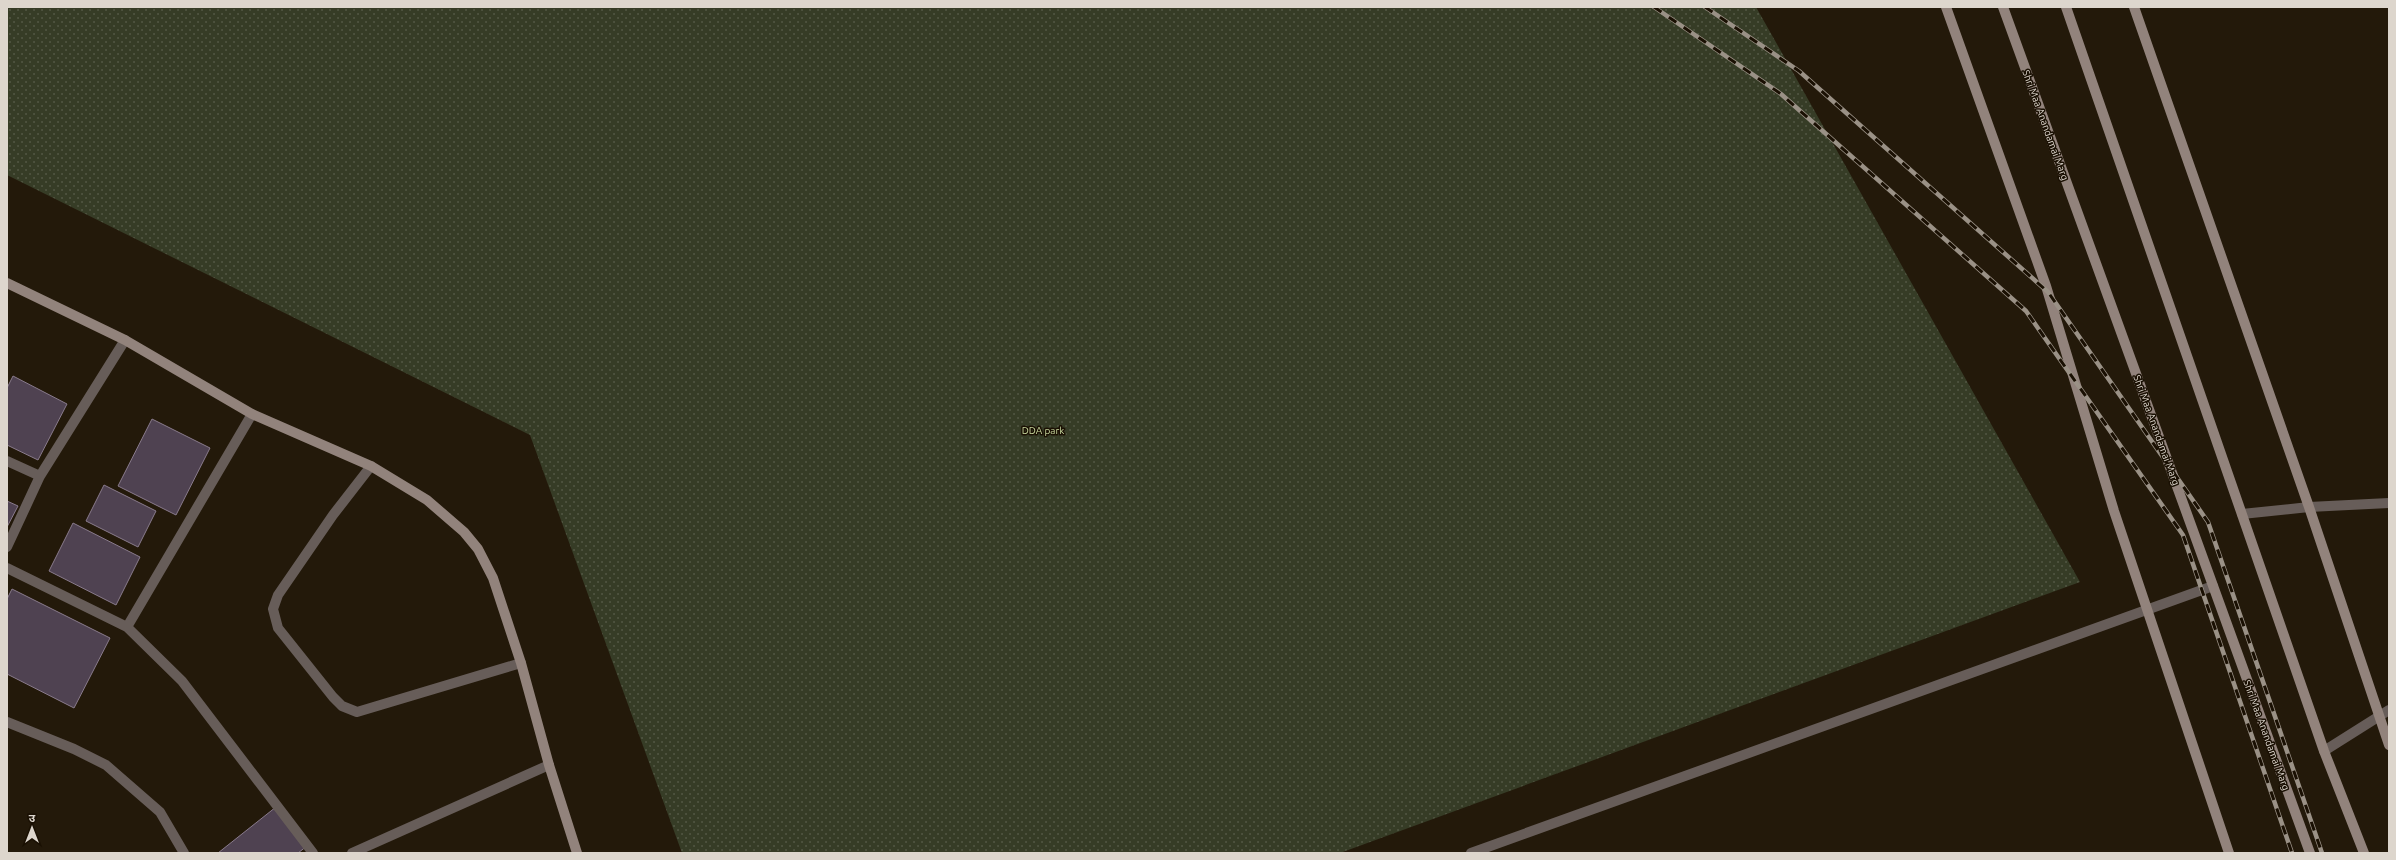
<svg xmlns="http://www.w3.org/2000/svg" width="2396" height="860" viewBox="0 0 2396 860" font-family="Ubuntu,'Noto Sans Devanagari',sans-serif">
<defs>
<pattern id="park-dots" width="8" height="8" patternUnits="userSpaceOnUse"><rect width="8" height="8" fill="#363c26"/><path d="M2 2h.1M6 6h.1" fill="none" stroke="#535744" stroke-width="1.8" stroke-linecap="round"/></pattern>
</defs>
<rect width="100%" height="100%" fill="#23190a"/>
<path fill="url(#park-dots)" d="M 7,7 L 1756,7 L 2080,582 L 1340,853 L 682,853 L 530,435 L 7,175 Z"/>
<path fill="#4f4251" stroke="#897b8c" d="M 13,376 L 67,404 L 38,460 L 7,445 L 7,388 Z
M 152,419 L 210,448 L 176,515 L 118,486 Z
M 104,485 L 156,511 L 138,547 L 86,521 Z
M 7,501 L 18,506 L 7,527 Z
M 73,523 L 140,557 L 116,605 L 49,571 Z
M 12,589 L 110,638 L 74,708 L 7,674 L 7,599 Z
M 276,807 L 307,846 L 298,853 L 218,853 Z"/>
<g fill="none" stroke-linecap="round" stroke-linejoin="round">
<path stroke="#675d59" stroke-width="10" d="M 2242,514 L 2309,507 L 2389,503
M 2324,751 L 2389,710"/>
<path stroke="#675d59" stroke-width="10" d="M 7,461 L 40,476
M 371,466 L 333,515 L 278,595 L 273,609 L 278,628 L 333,697 L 342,706 L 357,712 L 521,663
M 7,547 L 40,476 L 125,340
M 7,568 L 127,627 L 182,681 L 313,853
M 127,627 L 252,414
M 7,722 L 74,749 L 106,765 L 160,812 L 184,853
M 352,853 L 549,765
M 1471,853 L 2213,586"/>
<path stroke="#92837c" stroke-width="10" d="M 1946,7 L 2046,286 L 2114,511 L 2229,853
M 2003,7 L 2310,853
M 2066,7 L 2324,751 L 2364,853
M 2134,7 L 2309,507 L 2389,745
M 7,283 L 125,340 L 252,414 L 371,466 L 427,500 L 464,532 L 478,549 L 493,578 L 521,663 L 549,765 L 577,853"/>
<g stroke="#9a9186" stroke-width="4.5">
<path id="rail" d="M 1654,7 L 1781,94 L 2026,311 L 2183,535 L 2292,853
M 1705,7 L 1799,71 L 2048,292 L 2208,522 L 2322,853"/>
</g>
<use href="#rail" stroke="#1a1003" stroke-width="3" stroke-dasharray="9" stroke-linecap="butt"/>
</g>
<g text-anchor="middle" stroke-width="3" stroke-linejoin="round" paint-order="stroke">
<g font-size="10" fill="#ddd6cd" stroke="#1a1003">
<text transform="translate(2046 125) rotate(70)" y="4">Shri Maa Anandamai Marg</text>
<text transform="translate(2157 430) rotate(70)" y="4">Shri Maa Anandamai Marg</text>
<text transform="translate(2267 735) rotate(70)" y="4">Shri Maa Anandamai Marg</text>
</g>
<g font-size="10" fill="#cadaa0" stroke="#1a1003">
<text x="1043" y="434">DDA park</text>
</g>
</g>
<rect width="2396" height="860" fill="none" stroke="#ddd6cd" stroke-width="16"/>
<g transform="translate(32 828)" stroke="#1a1003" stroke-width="3" paint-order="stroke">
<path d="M0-3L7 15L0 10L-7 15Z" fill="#ddd6cd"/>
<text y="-6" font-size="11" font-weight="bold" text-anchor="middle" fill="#ddd6cd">उ</text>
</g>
</svg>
